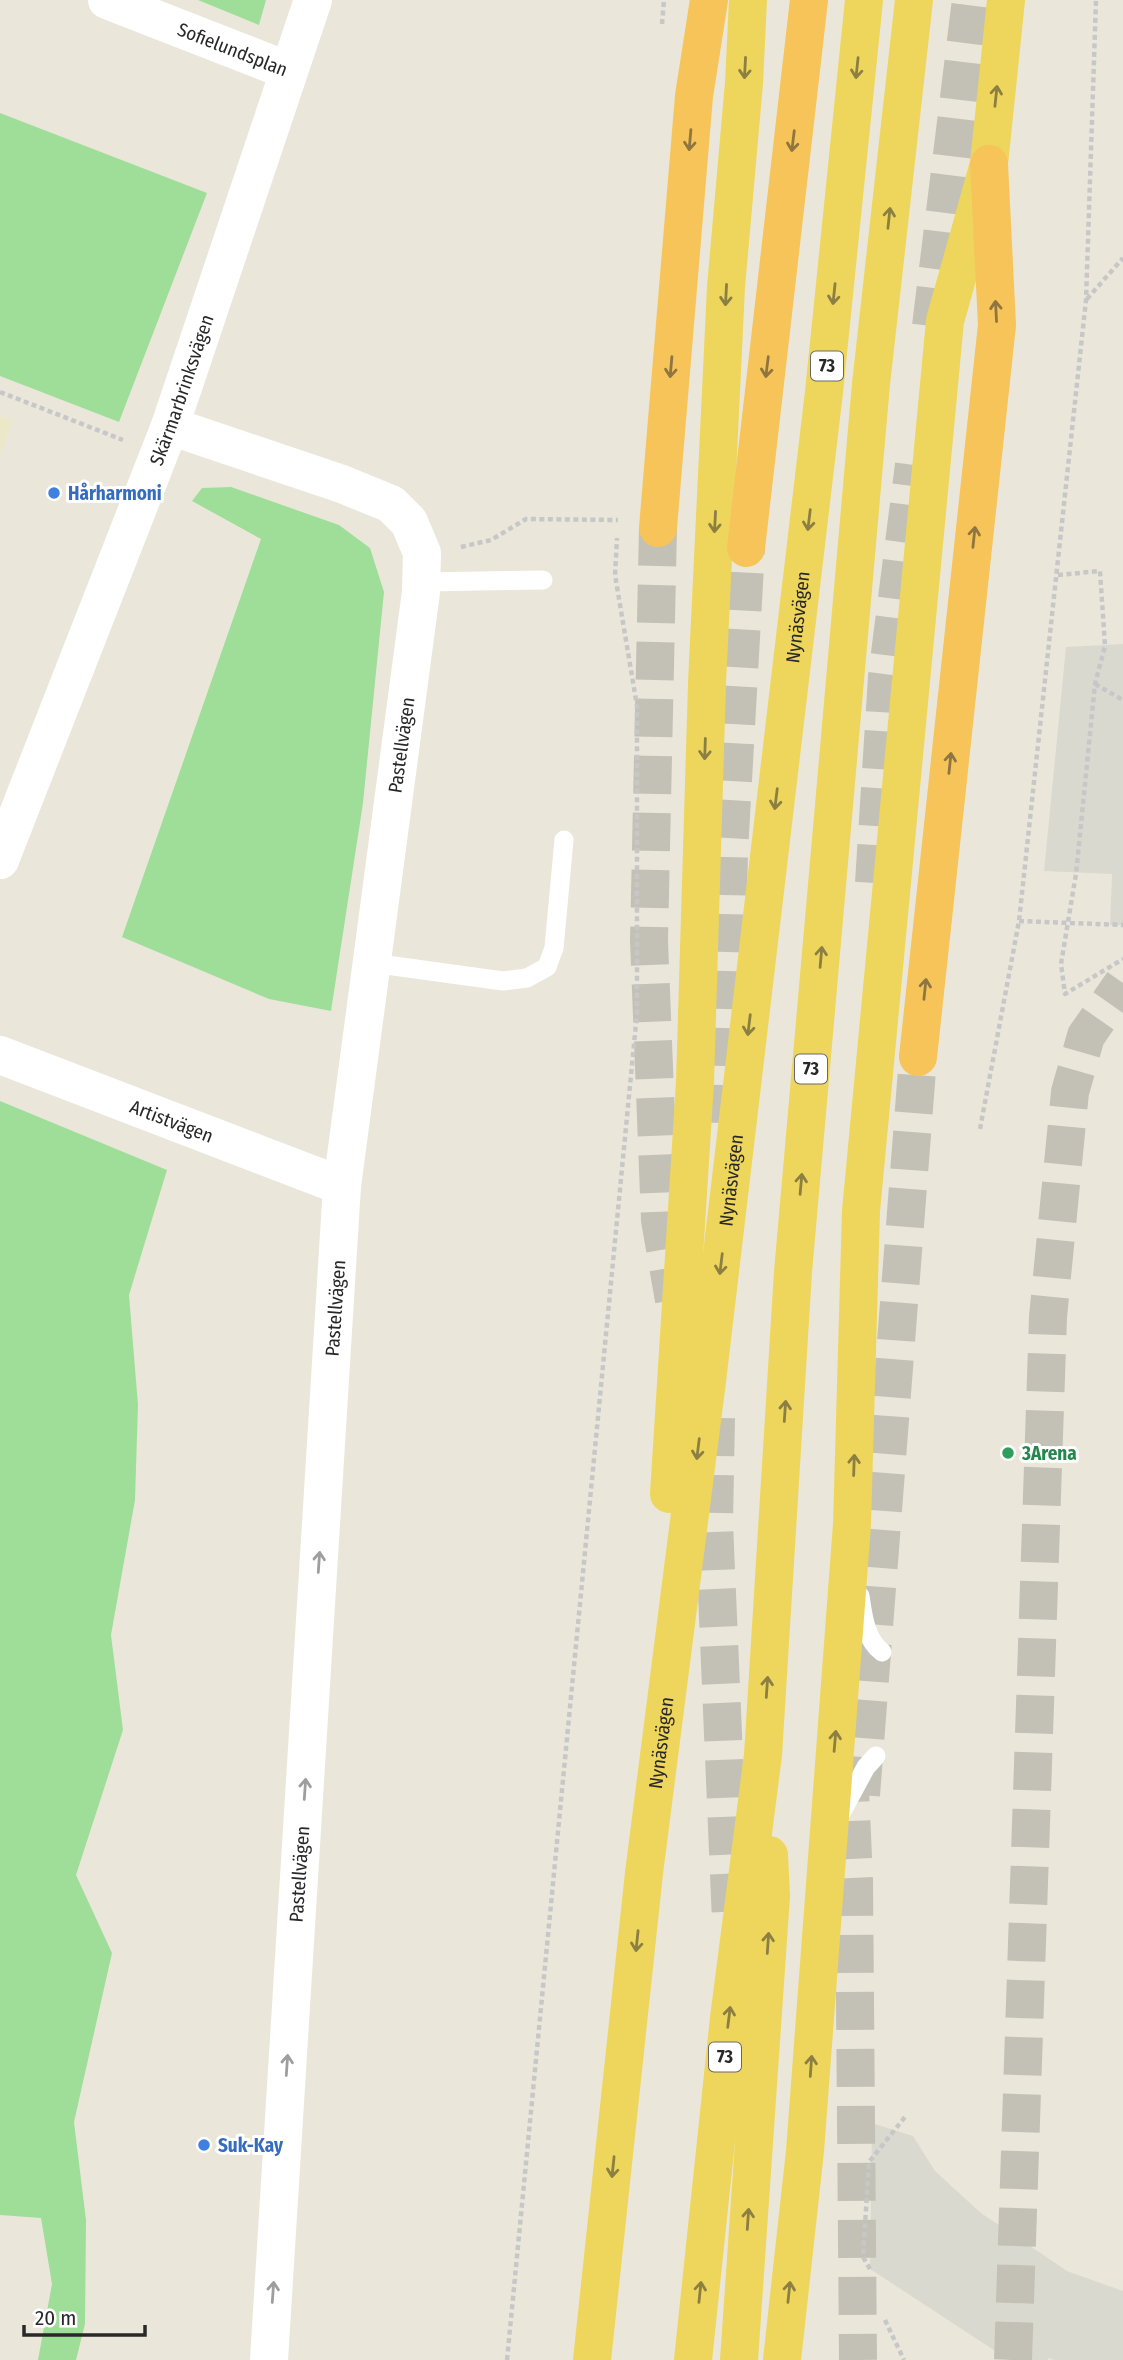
<svg xmlns="http://www.w3.org/2000/svg" width="1123" height="2360" viewBox="0 0 1123 2360" font-family="'Fira Sans Condensed',sans-serif">
<rect width="100%" height="100%" fill="#eae7da"/>
<path fill="#ebe8ca" d="M 0,416 L 13,420 L 0,454 Z"/>
<path fill="#9fde98" d="M 198,0 L 266,0 L 259,25 Z
M 0,113 L 207,193 L 119,422 L 0,376 Z
M 231,487 L 339,525 L 370,548 L 384,592 L 363,803 L 331,1011 L 269,999 L 122,937 L 261,539 L 192,501 L 202,488 Z
M 0,1101 L 167,1170 L 129,1295 L 138,1405 L 135,1500 L 111,1635 L 123,1730 L 76,1875 L 112,1953 L 74,2122 L 86,2220 L 85,2324 L 76,2360 L 38,2360 L 52,2284 L 41,2218 L 0,2215 Z"/>
<path fill="#dad9d0" d="M 1123,644 L 1123,925 L 1110,925 L 1112,874 L 1044,871 L 1066,647 Z
M 872,2123 L 913,2136 L 935,2171 L 981,2213 L 1067,2271 L 1123,2291 L 1123,2360 L 1054,2360 L 1049,2358 L 1048,2360 L 1009,2360 L 870,2269 Z"/>
<g fill="none" stroke-linecap="round" stroke-linejoin="round">
<path stroke="#c3c1b6" stroke-width="38" stroke-dasharray="38 19" stroke-linecap="butt" d="M 1013,2360 L 1048,1317 L 1070,1092 L 1086,1036 L 1123,983"/>
<path stroke="#c3c1b6" stroke-width="38" stroke-dasharray="38 19" stroke-linecap="butt" d="M 931,326 L 971,0
M 658,528 L 649,940 L 660,1220 L 674,1300
M 874,883 L 887,677 L 914,465
M 723,1123 L 729,852 L 746,548
M 716,1418 L 714,1523 L 731,1921
M 849,1764 L 854,1881 L 858,2360
M 861,1795 L 918,1057"/>
<path stroke="#c7c7c7" stroke-width="4.5" stroke-dasharray="5 3.5" stroke-linecap="butt" d="M 662,24 L 664,0
M 1087,299 L 1123,258
M 0,392 L 123,440
M 461,547 L 491,540 L 526,519 L 618,520
M 1058,575 L 1100,571 L 1105,646 L 1095,684 L 1076,874 L 1061,964 L 1065,994 L 1123,959
M 1095,684 L 1123,700
M 1019,921 L 1123,925
M 980,1129 L 1019,921 L 1086,300 L 1096,0
M 870,2269 L 863,2257 L 869,2162 L 905,2117
M 885,2320 L 904,2360
M 507,2360 L 637,1013 L 637,706 L 615,575 L 617,538"/>
<path stroke="#fff" stroke-width="19" d="M 422,582 L 543,580
M 372,963 L 503,981 L 527,978 L 547,967 L 554,948 L 564,840
M 860,1596 C 863,1615 865,1639 882,1652
M 840,1815 L 866,1767 L 876,1756"/>
<g stroke="#fff" stroke-width="38">
<path id="s1" d="M 107,0 L 289,71"/>
<path d="M 170,426 L 342,484 L 391,504 L 409,522 L 422,553 L 421,592 L 342,1186 L 269,2360"/>
<path id="s2" d="M 0,860 L 170,426 L 313,0"/>
<path id="s3" d="M 0,1055 L 342,1186"/>
</g>
<g stroke="#eed65c" stroke-width="38">
<path d="M 669,1494 L 695,1082 L 707,683 L 726,287 L 744,83 L 748,0"/>
<path id="s4" d="M 592,2360 L 644,1873 L 707,1381 L 824,392 L 864,0"/>
<path d="M 693,2360 L 729,2018 L 763,1755 L 793,1272 L 871,384 L 914,0"/>
<path d="M 739,2360 L 771,1896 L 769,1855"/>
<path d="M 782,2360 L 805,2151 L 852,1524 L 861,1211 L 945,321 L 989,164 L 1006,0"/>
</g>
<path stroke="#f6c459" stroke-width="38" d="M 658,528 L 694,96 L 709,0
M 746,548 L 809,0
M 918,1057 L 997,325 L 989,164"/>
</g>
<defs><path id="oneway-shaft" d="M-6 0H5M1.5-3L5.5 0L1.5 3" fill="none" stroke-width="1.6" stroke-linecap="round" stroke-linejoin="round" transform="scale(1.75)"/></defs>
<g stroke="#8b7f42">
<use href="#oneway-shaft" transform="translate(745 68) rotate(93)"/>
<use href="#oneway-shaft" transform="translate(857 68) rotate(96)"/>
<use href="#oneway-shaft" transform="translate(996 96) rotate(-84)"/>
<use href="#oneway-shaft" transform="translate(889 218) rotate(-84)"/>
<use href="#oneway-shaft" transform="translate(834 294) rotate(96)"/>
<use href="#oneway-shaft" transform="translate(726 295) rotate(93)"/>
<use href="#oneway-shaft" transform="translate(809 520) rotate(97)"/>
<use href="#oneway-shaft" transform="translate(715 522) rotate(93)"/>
<use href="#oneway-shaft" transform="translate(705 749) rotate(92)"/>
<use href="#oneway-shaft" transform="translate(776 799) rotate(97)"/>
<use href="#oneway-shaft" transform="translate(821 957) rotate(-85)"/>
<use href="#oneway-shaft" transform="translate(749 1025) rotate(97)"/>
<use href="#oneway-shaft" transform="translate(801 1184) rotate(-85)"/>
<use href="#oneway-shaft" transform="translate(721 1264) rotate(97)"/>
<use href="#oneway-shaft" transform="translate(785 1411) rotate(-86)"/>
<use href="#oneway-shaft" transform="translate(698 1449) rotate(97)"/>
<use href="#oneway-shaft" transform="translate(854 1465) rotate(-88)"/>
<use href="#oneway-shaft" transform="translate(767 1687) rotate(-86)"/>
<use href="#oneway-shaft" transform="translate(835 1741) rotate(-85)"/>
<use href="#oneway-shaft" transform="translate(637 1941) rotate(96)"/>
<use href="#oneway-shaft" transform="translate(768 1943) rotate(-86)"/>
<use href="#oneway-shaft" transform="translate(729 2017) rotate(-83)"/>
<use href="#oneway-shaft" transform="translate(811 2066) rotate(-86)"/>
<use href="#oneway-shaft" transform="translate(613 2167) rotate(96)"/>
<use href="#oneway-shaft" transform="translate(748 2219) rotate(-86)"/>
<use href="#oneway-shaft" transform="translate(700 2292) rotate(-84)"/>
<use href="#oneway-shaft" transform="translate(789 2292) rotate(-84)"/>
</g>
<g stroke="#8f7640">
<use href="#oneway-shaft" transform="translate(690 140) rotate(95)"/>
<use href="#oneway-shaft" transform="translate(793 141) rotate(97)"/>
<use href="#oneway-shaft" transform="translate(996 311) rotate(-93)"/>
<use href="#oneway-shaft" transform="translate(671 367) rotate(95)"/>
<use href="#oneway-shaft" transform="translate(767 367) rotate(97)"/>
<use href="#oneway-shaft" transform="translate(974 537) rotate(-84)"/>
<use href="#oneway-shaft" transform="translate(950 763) rotate(-84)"/>
<use href="#oneway-shaft" transform="translate(925 989) rotate(-84)"/>
</g>
<g stroke="#9e9e9e">
<use href="#oneway-shaft" transform="translate(319 1562) rotate(-86)"/>
<use href="#oneway-shaft" transform="translate(305 1789) rotate(-86)"/>
<use href="#oneway-shaft" transform="translate(287 2065) rotate(-86)"/>
<use href="#oneway-shaft" transform="translate(273 2292) rotate(-86)"/>
</g>
<g fill="#3f7fe0" stroke="#fff" stroke-width="2.5">
<circle cx="54" cy="493" r="7"/>
<circle cx="204" cy="2145" r="7"/>
</g>
<circle fill="#2e9e5b" stroke="#fff" stroke-width="2.5" cx="1008" cy="1453" r="7"/>
<g text-anchor="middle" stroke-width="6" stroke-linejoin="round" paint-order="stroke">
<g fill="#fff" stroke="#686868" stroke-width="2">
<rect x="811" y="351.5" width="32" height="29" rx="5"/>
<rect x="795" y="1054.5" width="32" height="29" rx="5"/>
<rect x="709" y="2042.5" width="32" height="29" rx="5"/>
</g>
<g font-size="18" font-weight="bold" fill="#282828">
<text x="827" y="372">73</text>
<text x="811" y="1075">73</text>
<text x="725" y="2063">73</text>
</g>
<g font-size="19" fill="#282828" stroke="#fff">
<text dy="7" stroke="none"><textPath href="#s1" startOffset="135">Sofielundsplan</textPath></text>
<text dy="7" stroke="none"><textPath href="#s2" startOffset="504">Skärmarbrinksvägen</textPath></text>
<text dy="7" stroke="none"><textPath href="#s4" startOffset="1755">Nynäsvägen</textPath></text>
<text transform="translate(401 745) rotate(-82)" y="7">Pastellvägen</text>
<text dy="7" stroke="none"><textPath href="#s3" startOffset="184">Artistvägen</textPath></text>
<text dy="7" stroke="none"><textPath href="#s4" startOffset="1188">Nynäsvägen</textPath></text>
<text transform="translate(335 1308) rotate(-86)" y="7">Pastellvägen</text>
<text dy="7" stroke="none"><textPath href="#s4" startOffset="621">Nynäsvägen</textPath></text>
<text transform="translate(299 1874) rotate(-86)" y="7">Pastellvägen</text>
</g>
<g font-size="19" font-weight="bold" fill="#366cbe" stroke="#fff" text-anchor="start">
<text x="68" y="500">Hårharmoni</text>
<text x="218" y="2152">Suk-Kay</text>
</g>
<g font-size="19" font-weight="bold" fill="#27864d" stroke="#fff" text-anchor="start">
<text x="1022" y="1460">3Arena</text>
</g>
</g>
<path d="M24 2325v10h121v-10" fill="none" stroke="#282828" stroke-width="3.5"/>
<text x="35" y="2325" font-size="21" fill="#282828" stroke="#ffffff" stroke-width="5" paint-order="stroke">20 m</text>
</svg>
